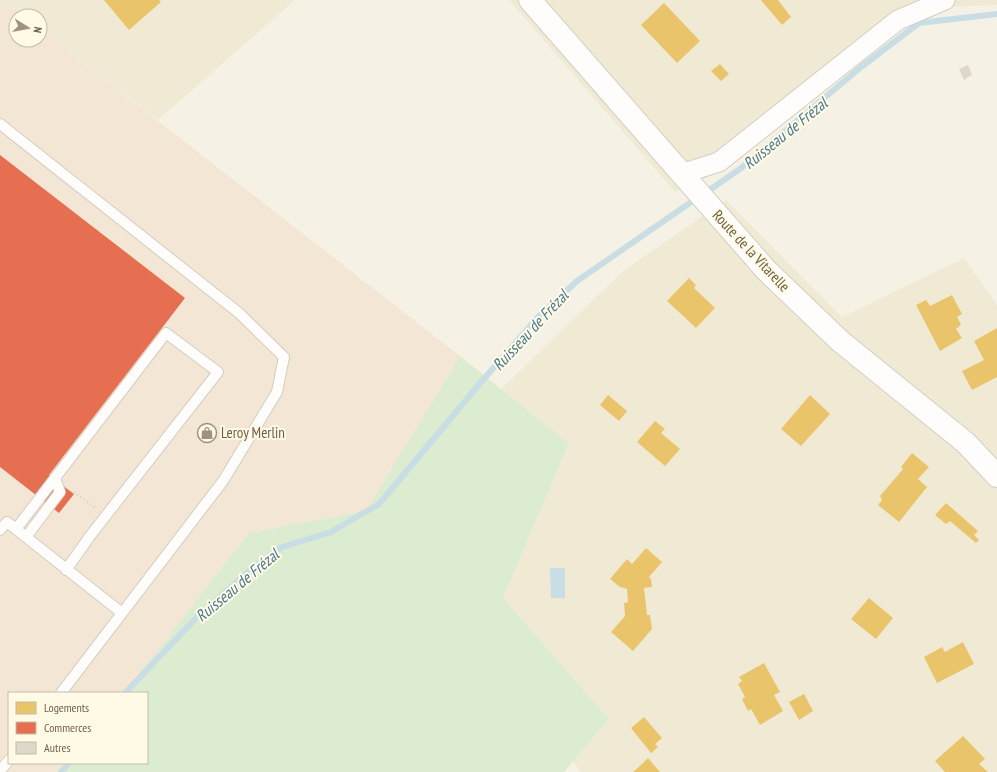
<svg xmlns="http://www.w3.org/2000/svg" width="997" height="772" viewBox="0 0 997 772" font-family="'PT Sans Narrow',sans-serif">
<rect width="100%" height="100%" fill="#f5f2e5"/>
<path fill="#f0ead5" d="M 3,0 L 295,0 L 158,120 L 40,29 L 40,16 L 24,16 Z
M 509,0 L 997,0 L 997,5 L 949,7 L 907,21 L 715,174 L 675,192 Z
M 726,200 L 842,317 L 964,258 L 997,305 L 997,772 L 581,772 L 573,761 L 609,719 L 503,598 L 569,445 L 501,389 L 623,271 Z"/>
<path fill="#f3e6d5" d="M 0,0 L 3,0 L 24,16 L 16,16 L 16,40 L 40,40 L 40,29 L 460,356 L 366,511 L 249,533 L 124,693 L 9,693 L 9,763 L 69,763 L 62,772 L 0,772 Z"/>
<path fill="#dcecd0" d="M 460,356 L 569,444 L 503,598 L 609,719 L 564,772 L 62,772 L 69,763 L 147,763 L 147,693 L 124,693 L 249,533 L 366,511 Z"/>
<path fill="#c8dde4" d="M 550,568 L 565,568 L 565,598 L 551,598 Z"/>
<path fill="#e9c46a" d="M 104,0 L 159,0 L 161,2 L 129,30 Z
M 761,0 L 778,0 L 791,17 L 782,25 Z
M 664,3 L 700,41 L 677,63 L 641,25 Z
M 720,64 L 729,74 L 721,81 L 711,71 Z
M 689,278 L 696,285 L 694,288 L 715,308 L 696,328 L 667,301 Z
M 952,295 L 962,314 L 957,317 L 961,325 L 956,329 L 962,338 L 940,351 L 916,305 L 926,300 L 930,306 Z
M 997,328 L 997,377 L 972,390 L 962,371 L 984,360 L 974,341 Z
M 608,395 L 627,411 L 619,421 L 600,405 Z
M 810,395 L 830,414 L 801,446 L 781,429 Z
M 655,421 L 665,429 L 661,433 L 680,449 L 665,466 L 637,442 Z
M 912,453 L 929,467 L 918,479 L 927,487 L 899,522 L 878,505 L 882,500 L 880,496 L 903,469 L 901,467 Z
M 946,503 L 978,531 L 974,535 L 979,540 L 976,543 L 950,521 L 946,524 L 935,515 Z
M 646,548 L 662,562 L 649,577 L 651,579 L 652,587 L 644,588 L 647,615 L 650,615 L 652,629 L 633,651 L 611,632 L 625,616 L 624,603 L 628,602 L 627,589 L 620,587 L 610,579 L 627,559 L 632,564 Z
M 869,598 L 893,618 L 876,639 L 851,619 Z
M 963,642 L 974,664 L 937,683 L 924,657 L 942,647 L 945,652 Z
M 764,663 L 780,692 L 774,695 L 783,711 L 760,725 L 751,709 L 748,711 L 742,699 L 745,697 L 738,684 L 742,681 L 739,677 Z
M 804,694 L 813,711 L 799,720 L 789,702 Z
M 644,717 L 662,738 L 655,744 L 658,747 L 651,753 L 631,728 Z
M 963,736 L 985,759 L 979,764 L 988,772 L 945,772 L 935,761 Z
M 648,758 L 660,772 L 633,772 L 640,766 Z"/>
<path fill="#e76f51" d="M 0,155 L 185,298 L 49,475 L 74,494 L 59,513 L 0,467 Z"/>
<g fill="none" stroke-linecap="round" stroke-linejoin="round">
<path stroke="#c8dde4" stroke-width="6" d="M 705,193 L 740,169 L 861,67 L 919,23 L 997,14
M 125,693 L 197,617 L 256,565 L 282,547 L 331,532 L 379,504 L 482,381 L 538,317 L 577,281 L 697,198
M 61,772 L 69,763"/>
</g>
<path fill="#ded8cb" d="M 968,65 L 972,75 L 964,80 L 959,69 Z"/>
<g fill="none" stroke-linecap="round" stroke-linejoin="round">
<g stroke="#d3cec1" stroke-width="12">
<path id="service" d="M 0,124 L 239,313 L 284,357 L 277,392 L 223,481 L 61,693
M 16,529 L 166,333 L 218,372 L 90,536 L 66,570
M 0,530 L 7,522 L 122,613
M 26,537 L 60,492 L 55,478
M 0,771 L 9,760"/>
</g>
<g stroke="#d3cec1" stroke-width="21">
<path id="minor" d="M 681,174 L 719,162 L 898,20 L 945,0"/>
</g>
<g stroke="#d3cec1" stroke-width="24">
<path id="tertiary" d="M 530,0 L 766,270 L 840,341 L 966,443 L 997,476"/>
</g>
<path stroke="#d7d0c8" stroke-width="2.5" stroke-dasharray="1 3" stroke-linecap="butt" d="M 74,492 L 94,507"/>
<use href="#service" stroke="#fefdfb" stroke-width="10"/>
<use href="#minor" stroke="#fefdfb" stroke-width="19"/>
<use href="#tertiary" stroke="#fefdfb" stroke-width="22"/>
</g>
<defs>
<g id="shop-ring" transform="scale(1)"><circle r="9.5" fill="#fffae5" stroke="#9f927f" stroke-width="1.5"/><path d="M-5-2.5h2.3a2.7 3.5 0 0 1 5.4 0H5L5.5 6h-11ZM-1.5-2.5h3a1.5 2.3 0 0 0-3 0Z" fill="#9f927f"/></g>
</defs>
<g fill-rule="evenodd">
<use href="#shop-ring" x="207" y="433"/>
</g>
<g text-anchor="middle" stroke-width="4" stroke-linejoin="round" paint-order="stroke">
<g font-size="15" fill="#705e48" stroke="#fffae5">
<text transform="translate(751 251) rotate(47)" y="5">Route de la Vitarelle</text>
</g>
<g font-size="15" fill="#705e48" stroke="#fffae5" text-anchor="start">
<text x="221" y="438">Leroy Merlin</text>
</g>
<g font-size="16" font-style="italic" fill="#497791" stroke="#fffae5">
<text transform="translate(785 133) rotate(-39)" y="6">Ruisseau de Frézal</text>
<text transform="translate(530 330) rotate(-47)" y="6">Ruisseau de Frézal</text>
<text transform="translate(237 585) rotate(-40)" y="6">Ruisseau de Frézal</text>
</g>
</g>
<rect x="8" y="692" width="140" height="72" fill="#fffae5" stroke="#c6bca6"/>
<rect x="16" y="702" width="20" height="12" fill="#e9c46a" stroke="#c6bca6"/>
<text x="44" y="712" font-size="12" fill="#705e48">Logements</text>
<rect x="16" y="722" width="20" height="12" fill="#e76f51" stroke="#c6bca6"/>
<text x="44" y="732" font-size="12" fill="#705e48">Commerces</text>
<rect x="16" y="742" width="20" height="12" fill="#ded8cb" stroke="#c6bca6"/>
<text x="44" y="752" font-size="12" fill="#705e48">Autres</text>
<g transform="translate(28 28) rotate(101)"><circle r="19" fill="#fffae5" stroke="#c6bca6"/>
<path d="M0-3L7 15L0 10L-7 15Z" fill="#9f927f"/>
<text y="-6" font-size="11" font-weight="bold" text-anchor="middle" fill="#705e48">N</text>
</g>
</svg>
